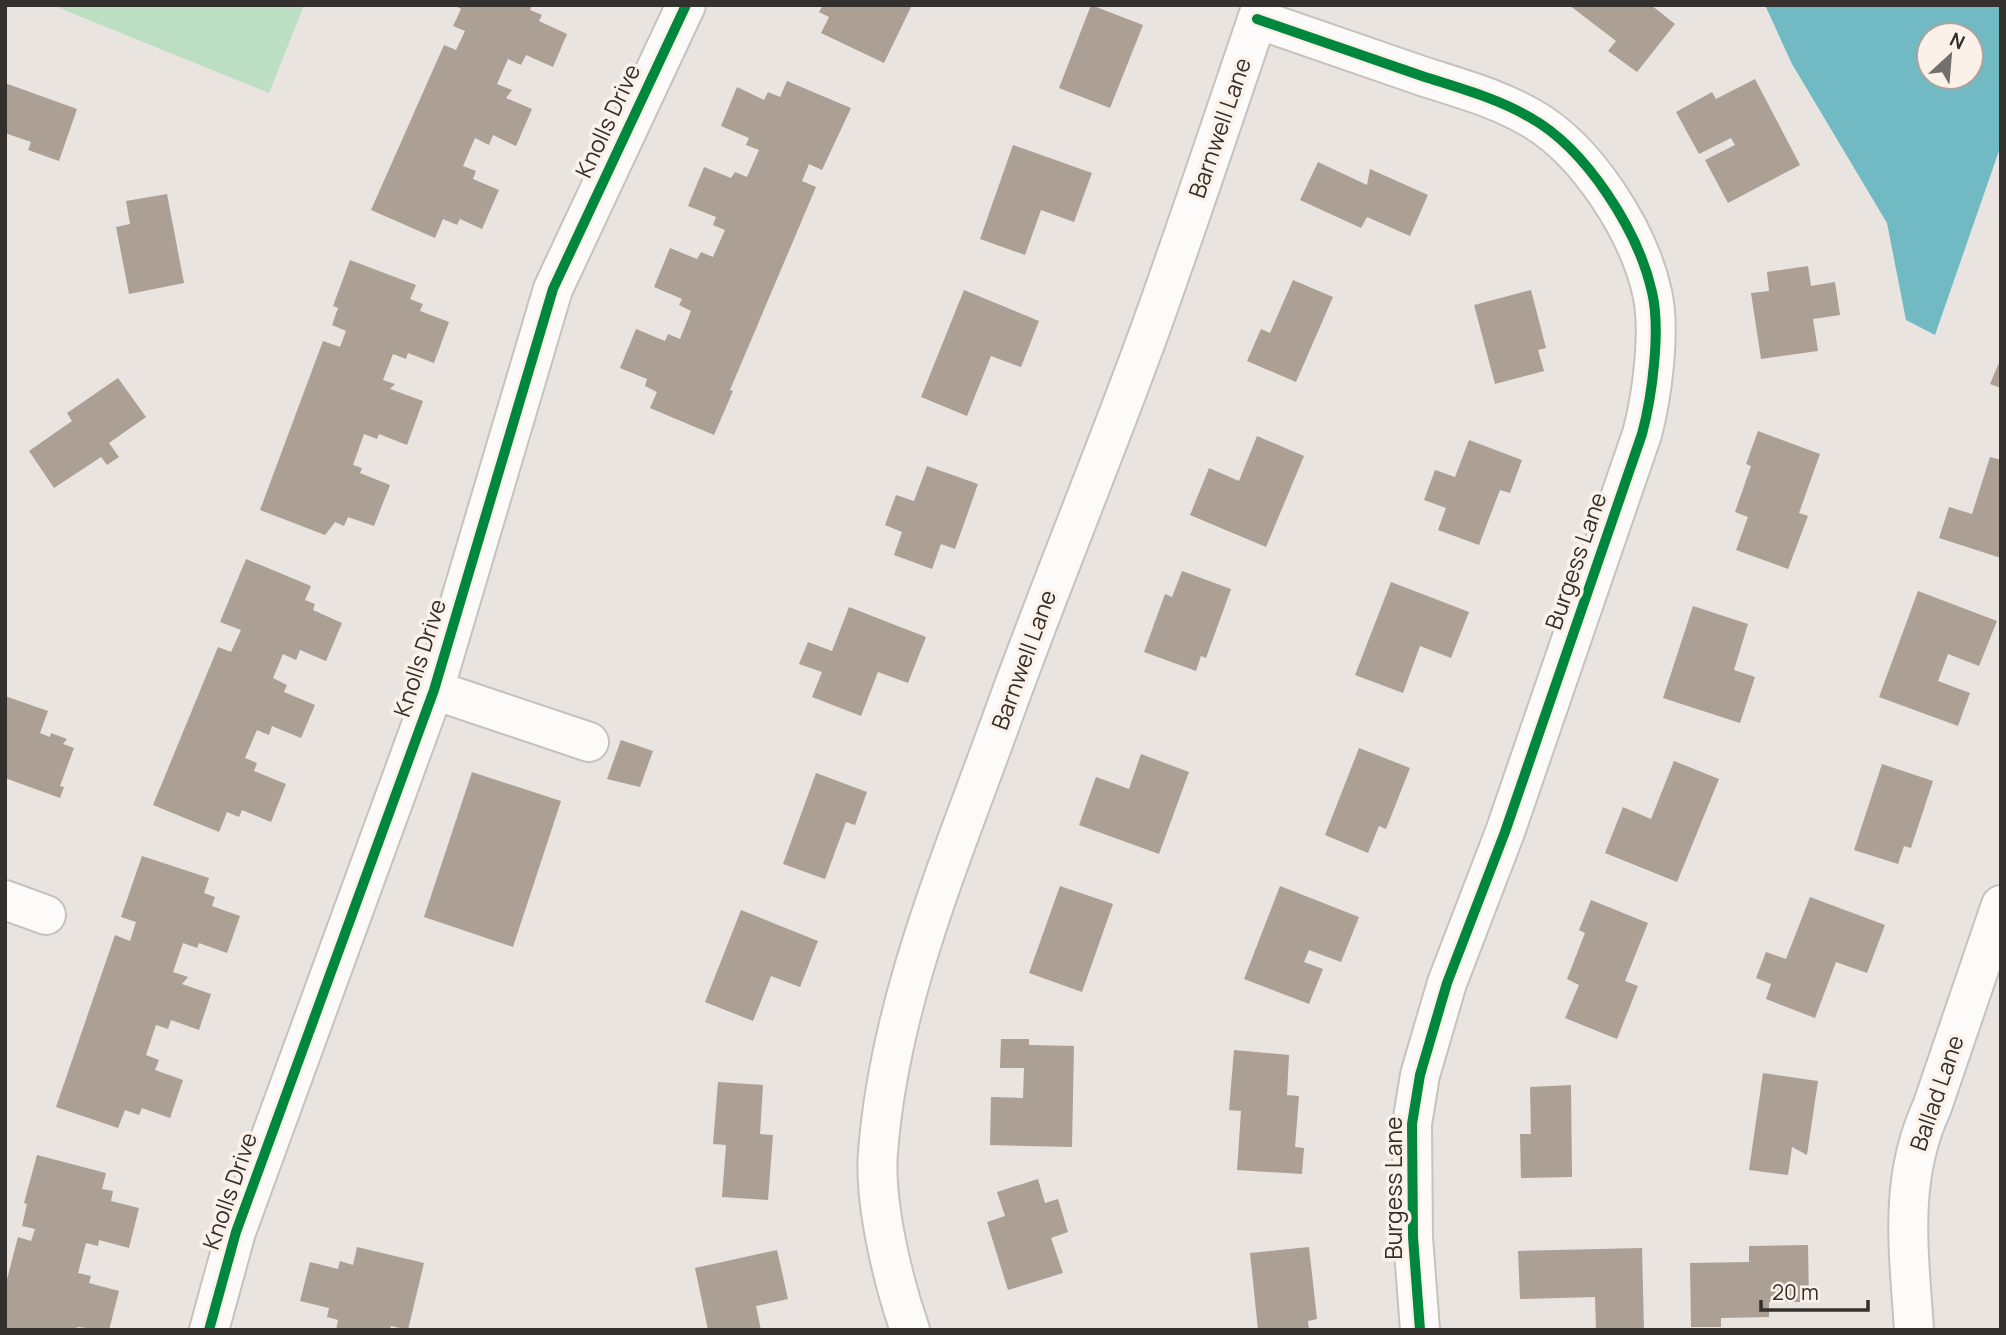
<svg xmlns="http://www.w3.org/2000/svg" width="2006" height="1335" viewBox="0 0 2006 1335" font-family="Manrope,sans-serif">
<rect width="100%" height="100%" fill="#e9e4e0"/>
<path fill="#bcdec2" d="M 52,5 L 304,5 L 269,93 Z"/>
<path fill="#71b9c3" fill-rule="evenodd" d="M 1765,5 L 2001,5 L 2001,145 L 1935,335 L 1906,320 L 1887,223 L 1792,64 ZM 1929,35 L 1971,35 L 1971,77 L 1929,77 Z"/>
<path fill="#ac9f93" d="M 454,5 L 532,5 L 530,10 L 542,15 L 539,21 L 567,34 L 553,67 L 526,55 L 521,65 L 508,59 L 497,84 L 512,90 L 506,98 L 532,109 L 516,146 L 493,135 L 489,145 L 475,138 L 463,166 L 476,171 L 473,179 L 499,190 L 482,229 L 460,219 L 457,225 L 443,219 L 435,238 L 371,210 L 444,45 L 456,50 L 465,31 L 453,26 L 461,9 Z
M 823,5 L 912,5 L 884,63 L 821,33 L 829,17 L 819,12 Z
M 1091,5 L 1143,25 L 1110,108 L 1059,88 Z
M 1569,5 L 1651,5 L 1675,24 L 1637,72 L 1608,51 L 1616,41 Z
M 1755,79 L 1800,165 L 1728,203 L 1705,160 L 1735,145 L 1731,138 L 1699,154 L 1676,112 L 1712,92 L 1716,99 Z
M 787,81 L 851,108 L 822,170 L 809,164 L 802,181 L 816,187 L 730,390 L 733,391 L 714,435 L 650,408 L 657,392 L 645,386 L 647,379 L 620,368 L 636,329 L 665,341 L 668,334 L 680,339 L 691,311 L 679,305 L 682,299 L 654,287 L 670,248 L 697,259 L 701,252 L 713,257 L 725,230 L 713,225 L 716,217 L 688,206 L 704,167 L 731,178 L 735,172 L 747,177 L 759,150 L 746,145 L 749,138 L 721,126 L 737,87 L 764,100 L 768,92 L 780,97 Z
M 5,83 L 77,109 L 59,161 L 28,150 L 31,142 L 5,133 Z
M 1013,145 L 1092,173 L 1074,222 L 1041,210 L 1025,255 L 980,239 Z
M 1318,162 L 1367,185 L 1370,169 L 1428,195 L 1410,236 L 1367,217 L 1361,228 L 1300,200 Z
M 167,194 L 184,283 L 129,294 L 116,227 L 130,224 L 126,201 Z
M 350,260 L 416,285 L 410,299 L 423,304 L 420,311 L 449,322 L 434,363 L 408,353 L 406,359 L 393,354 L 383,380 L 395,384 L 390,389 L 423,401 L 407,445 L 379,434 L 377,439 L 364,434 L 353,465 L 362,468 L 360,473 L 390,485 L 374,526 L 348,517 L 344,526 L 335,522 L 325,535 L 260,510 L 323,341 L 340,347 L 346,331 L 332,325 L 338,308 L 333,306 Z
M 1808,266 L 1811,286 L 1835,282 L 1840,315 L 1813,319 L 1818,351 L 1761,359 L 1751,293 L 1769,291 L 1767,272 Z
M 1293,280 L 1333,297 L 1296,382 L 1247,361 L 1261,329 L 1270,333 Z
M 964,290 L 1039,321 L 1021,367 L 991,356 L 967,416 L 921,397 Z
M 1531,290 L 1546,348 L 1538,350 L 1544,371 L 1495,384 L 1474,305 Z
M 2001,358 L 2001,388 L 1990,384 Z
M 118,378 L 146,417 L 109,443 L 119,457 L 107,465 L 101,457 L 54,488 L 29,451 L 72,421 L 67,413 Z
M 1758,431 L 1820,454 L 1799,513 L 1808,516 L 1788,569 L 1736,550 L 1748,517 L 1735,512 L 1751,466 L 1746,464 Z
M 1257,436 L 1304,456 L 1266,547 L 1190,515 L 1209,468 L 1239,481 Z
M 1469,440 L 1522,460 L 1510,493 L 1500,490 L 1479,545 L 1438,530 L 1446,508 L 1424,500 L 1435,470 L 1455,477 Z
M 1990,457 L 2001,460 L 2001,558 L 1939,538 L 1949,507 L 1972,514 Z
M 927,466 L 978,484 L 955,549 L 941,544 L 932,569 L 894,555 L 902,532 L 885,525 L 896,495 L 914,501 Z
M 246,559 L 311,586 L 305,600 L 315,604 L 313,610 L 342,623 L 326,661 L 300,650 L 296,660 L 283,654 L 273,678 L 287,685 L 284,692 L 315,705 L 301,738 L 272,726 L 269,735 L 257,730 L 245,758 L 257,763 L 254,771 L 286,784 L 271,822 L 242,810 L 239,817 L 227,812 L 219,832 L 153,805 L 218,647 L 231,652 L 241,630 L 220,622 Z
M 1182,571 L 1231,589 L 1206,658 L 1201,656 L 1196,671 L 1144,652 L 1165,594 L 1172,597 Z
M 1391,582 L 1469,612 L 1451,658 L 1420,646 L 1403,693 L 1355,675 Z
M 1918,591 L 1997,621 L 1979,666 L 1948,654 L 1938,681 L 1970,693 L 1958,726 L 1879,697 Z
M 1693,606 L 1748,624 L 1734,670 L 1755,677 L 1740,723 L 1663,698 Z
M 849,607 L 926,637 L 908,683 L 878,672 L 861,716 L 812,697 L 822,672 L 799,664 L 808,642 L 832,651 Z
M 5,696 L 48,711 L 40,733 L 50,737 L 51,733 L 67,739 L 63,744 L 74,748 L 60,786 L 64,787 L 60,798 L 5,778 Z
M 621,740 L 653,751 L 640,787 L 607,779 Z
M 1359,748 L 1410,768 L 1386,829 L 1379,826 L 1368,853 L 1325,835 Z
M 1141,754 L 1189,772 L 1159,854 L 1079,825 L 1096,777 L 1129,789 Z
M 1674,761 L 1719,779 L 1677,882 L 1605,853 L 1623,807 L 1651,819 Z
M 1882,764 L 1933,781 L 1911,848 L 1904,846 L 1898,864 L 1854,850 Z
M 472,772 L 561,801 L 513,947 L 424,917 Z
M 816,773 L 867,792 L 855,825 L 846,822 L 825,879 L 783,864 Z
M 142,856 L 209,878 L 204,893 L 215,897 L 212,906 L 240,916 L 227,953 L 199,943 L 197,948 L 183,943 L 173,972 L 188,977 L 182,984 L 211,994 L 199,1030 L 171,1020 L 168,1029 L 156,1025 L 146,1055 L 159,1060 L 155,1070 L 183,1080 L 170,1118 L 142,1108 L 139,1115 L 125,1110 L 118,1128 L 56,1107 L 115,935 L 130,941 L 136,922 L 121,917 Z
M 1060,886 L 1113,904 L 1082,992 L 1029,973 Z
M 1280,886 L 1359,917 L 1341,962 L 1309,950 L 1304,962 L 1323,969 L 1309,1004 L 1244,979 Z
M 1810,897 L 1885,925 L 1867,973 L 1836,962 L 1815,1018 L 1766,999 L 1771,984 L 1756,978 L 1766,952 L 1786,959 Z
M 1591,900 L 1648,923 L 1625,981 L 1638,986 L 1617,1039 L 1565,1018 L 1579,985 L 1567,979 L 1585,933 L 1579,930 Z
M 741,910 L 818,941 L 800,987 L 771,976 L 753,1021 L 705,1002 Z
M 1001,1039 L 1029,1039 L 1029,1045 L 1074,1046 L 1072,1147 L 990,1145 L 991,1097 L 1023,1098 L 1024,1068 L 1000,1068 Z
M 1234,1050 L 1289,1055 L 1287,1095 L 1299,1096 L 1295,1147 L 1304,1148 L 1302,1174 L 1237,1170 L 1241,1111 L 1229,1110 Z
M 1763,1073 L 1818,1081 L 1807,1155 L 1792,1147 L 1788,1175 L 1749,1170 Z
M 718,1082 L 763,1085 L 760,1134 L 773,1135 L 768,1200 L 722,1197 L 726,1145 L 713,1144 Z
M 1571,1085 L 1572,1177 L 1521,1178 L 1520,1134 L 1531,1134 L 1530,1087 Z
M 37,1155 L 106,1173 L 102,1189 L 113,1191 L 111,1201 L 139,1208 L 129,1248 L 99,1240 L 98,1246 L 86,1243 L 78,1273 L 91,1276 L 89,1283 L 119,1291 L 109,1330 L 77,1327 L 76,1330 L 5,1330 L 5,1287 L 18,1237 L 31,1241 L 35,1229 L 22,1226 L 27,1204 L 24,1203 Z
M 1038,1179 L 1045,1203 L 1058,1199 L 1068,1232 L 1051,1238 L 1063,1273 L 1008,1290 L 987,1222 L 1005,1216 L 997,1192 Z
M 1808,1245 L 1809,1302 L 1769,1302 L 1769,1317 L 1721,1318 L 1721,1327 L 1691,1327 L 1690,1263 L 1749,1262 L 1749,1246 Z
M 357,1247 L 424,1263 L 408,1330 L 391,1326 L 390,1330 L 336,1330 L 338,1320 L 327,1317 L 329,1308 L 300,1301 L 310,1262 L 338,1269 L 340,1261 L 353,1265 Z
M 1309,1247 L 1317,1319 L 1308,1321 L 1309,1330 L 1258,1330 L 1250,1253 Z
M 1642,1248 L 1644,1330 L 1596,1330 L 1595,1297 L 1520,1299 L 1518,1251 Z
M 777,1250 L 788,1299 L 756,1306 L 761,1330 L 708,1330 L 695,1268 Z"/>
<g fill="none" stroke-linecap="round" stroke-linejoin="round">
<g stroke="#c6c2be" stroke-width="42">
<path id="minor" d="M 1257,19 C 1312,38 1367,57 1422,76 C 1459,88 1497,98 1531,118 C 1586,149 1638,230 1652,292 C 1661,330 1652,397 1642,434 L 1505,832 L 1447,983 L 1420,1075 L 1412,1124 L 1413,1237 L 1420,1330
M 434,690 L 589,742
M 5,900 L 46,915
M 209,1330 L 236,1232 L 434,690 L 553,289 L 686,5
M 910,1330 C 893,1281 874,1203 878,1152 C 890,999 952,858 1003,716 C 1050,586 1103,459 1150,330 C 1189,222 1225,113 1262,5
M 1914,1330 C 1909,1252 1898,1180 1932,1107 L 2001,905"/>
</g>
<use href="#minor" stroke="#fcfbfa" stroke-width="38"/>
<g stroke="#fbf1e9" stroke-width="15">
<path id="cycleway" d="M 1257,19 C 1312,38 1367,57 1422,76 C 1459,88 1497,98 1531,118 C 1586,149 1638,230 1652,292 C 1661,330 1652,397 1642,434 L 1505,832 L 1447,983 L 1420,1075 L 1412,1124 L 1413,1237 L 1420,1330
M 209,1330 L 236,1232 L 434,690 L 553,289 L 686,5"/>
</g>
<use href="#cycleway" stroke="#00873e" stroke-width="10"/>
</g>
<g text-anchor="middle" stroke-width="7" stroke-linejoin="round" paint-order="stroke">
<g font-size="23" fill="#34302d" stroke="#fbf1e9">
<text transform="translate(608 121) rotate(-65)" y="8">Knolls Drive</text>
<text transform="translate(1220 128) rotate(-71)" y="8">Barnwell Lane</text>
<text transform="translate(1576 561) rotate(-71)" y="8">Burgess Lane</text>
<text transform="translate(420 658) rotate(-72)" y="8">Knolls Drive</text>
<text transform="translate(1024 660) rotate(-70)" y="8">Barnwell Lane</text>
<text transform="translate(1937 1093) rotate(-71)" y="8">Ballad Lane</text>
<text transform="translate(1394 1188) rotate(-90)" y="8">Burgess Lane</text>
<text transform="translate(230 1191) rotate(-71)" y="8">Knolls Drive</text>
</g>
</g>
<rect width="2006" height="1335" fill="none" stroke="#34302d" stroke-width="14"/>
<g transform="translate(1950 56) rotate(26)"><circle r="33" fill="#fbf1e9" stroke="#aba49e" stroke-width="2"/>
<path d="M0-5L12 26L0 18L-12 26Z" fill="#736f6c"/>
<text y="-10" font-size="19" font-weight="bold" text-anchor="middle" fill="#34302d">N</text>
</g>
<path d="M1761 1300v10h107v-10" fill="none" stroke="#34302d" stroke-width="3.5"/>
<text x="1772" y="1300" font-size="21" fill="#34302d" stroke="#fbf1e9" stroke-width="5" paint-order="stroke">20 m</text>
</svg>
